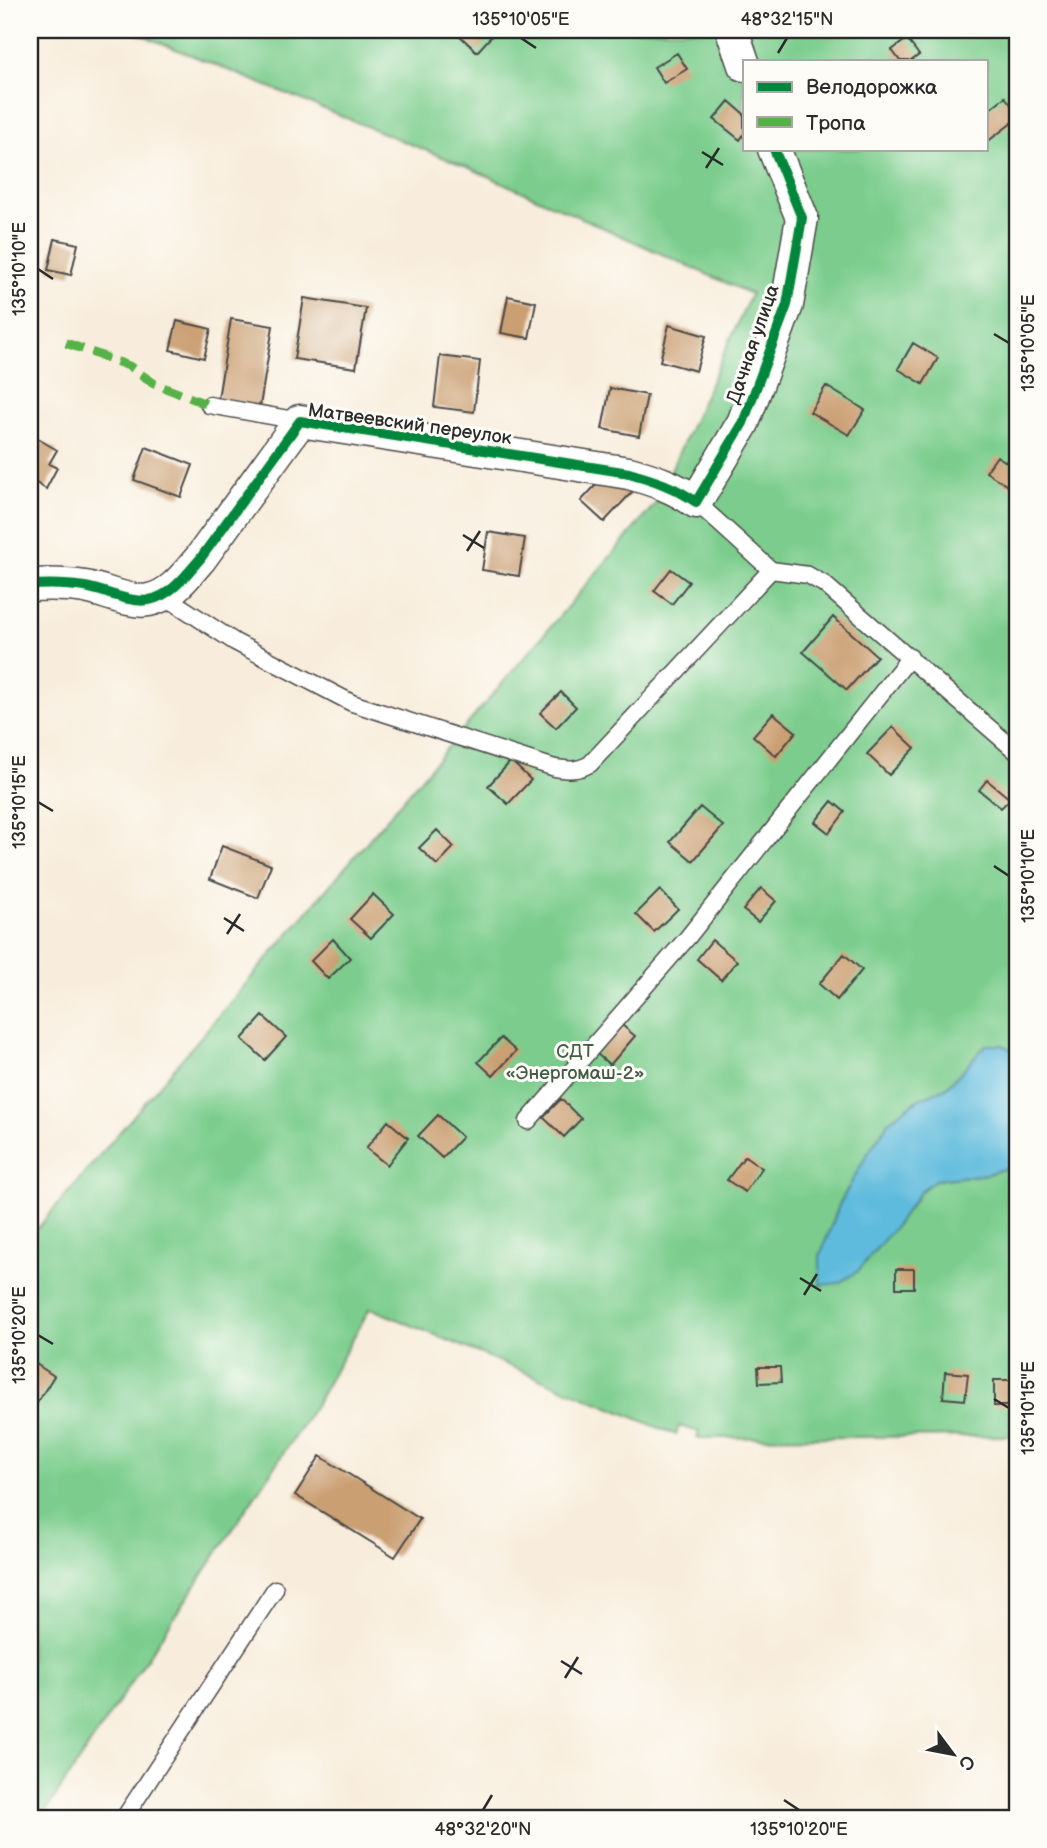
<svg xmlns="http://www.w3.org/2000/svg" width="1047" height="1848" viewBox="0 0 1047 1848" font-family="'Balsamiq Sans',sans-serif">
<rect width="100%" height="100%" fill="#fdfcf7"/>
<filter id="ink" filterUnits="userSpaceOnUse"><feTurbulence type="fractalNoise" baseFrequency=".0143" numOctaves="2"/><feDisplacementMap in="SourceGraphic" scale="14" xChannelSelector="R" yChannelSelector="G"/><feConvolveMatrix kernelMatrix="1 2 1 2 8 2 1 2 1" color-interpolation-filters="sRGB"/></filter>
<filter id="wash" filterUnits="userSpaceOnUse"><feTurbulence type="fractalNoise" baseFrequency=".00686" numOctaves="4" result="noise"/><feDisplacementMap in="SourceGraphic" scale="28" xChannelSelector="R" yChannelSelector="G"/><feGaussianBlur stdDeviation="1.57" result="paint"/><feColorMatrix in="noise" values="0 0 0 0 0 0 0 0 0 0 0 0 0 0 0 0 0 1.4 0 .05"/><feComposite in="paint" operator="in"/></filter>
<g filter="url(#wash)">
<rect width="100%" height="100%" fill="#f8eddc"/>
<path fill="#7ccd8d" stroke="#547c5c" stroke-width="2" fill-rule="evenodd" d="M 129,30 L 1017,30 L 1017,1052 L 1002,1045 L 964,1069 L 946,1088 L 919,1099 L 890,1120 L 865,1158 L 840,1203 L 820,1256 L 820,1285 L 893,1229 L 921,1191 L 935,1180 L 987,1174 L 1017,1165 L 1017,1436 L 697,1438 L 699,1432 L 679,1426 L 676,1435 L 370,1308 L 316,1404 L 41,1818 L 30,1813 L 30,1237 L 656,503 L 751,294 L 472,169 ZM 744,61 L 986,61 L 986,149 L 744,149 Z"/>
<path fill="#5fbbdd" stroke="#457384" stroke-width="2" d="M 986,1045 L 1002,1045 L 1017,1052 L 1017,1165 L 987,1174 L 935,1180 L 921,1191 L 893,1229 L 858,1271 L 839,1283 L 820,1285 L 820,1256 L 840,1203 L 865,1158 L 890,1120 L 919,1099 L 946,1088 Z"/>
<g id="blocks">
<path fill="#ca9f72" d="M 462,30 L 497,30 L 477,52 L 458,34 Z
M 907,39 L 919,55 L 911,61 L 900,61 L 892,50 Z
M 677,53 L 687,69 L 664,83 L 654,67 Z
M 1005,97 L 1017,112 L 1017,119 L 987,142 L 986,112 Z
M 729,101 L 744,114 L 744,134 L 740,140 L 714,119 Z
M 55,239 L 78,244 L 71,275 L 48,270 Z
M 508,296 L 536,302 L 529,338 L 501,333 Z
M 304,298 L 366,308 L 356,368 L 294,359 Z
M 231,319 L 273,326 L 260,406 L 218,399 Z
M 177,321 L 211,329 L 204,358 L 170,350 Z
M 669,325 L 706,336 L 696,371 L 660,361 Z
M 913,343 L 938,358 L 923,384 L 898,369 Z
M 440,356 L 480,361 L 474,412 L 434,407 Z
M 826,386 L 865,410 L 849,435 L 810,412 Z
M 610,388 L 647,395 L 639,436 L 602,429 Z
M 33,436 L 57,450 L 49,464 L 57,468 L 46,489 L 30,479 L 30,442 Z
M 146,447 L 193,465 L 181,497 L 134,480 Z
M 997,456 L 1017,469 L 1017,492 L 986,472 Z
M 610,470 L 632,492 L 604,522 L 581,501 Z
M 488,532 L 525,538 L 519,576 L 482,570 Z
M 671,569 L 689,582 L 672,604 L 654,591 Z
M 833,617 L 877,656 L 847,690 L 803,652 Z
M 561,692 L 576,707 L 556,728 L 540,713 Z
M 773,713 L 796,732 L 776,756 L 753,736 Z
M 893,727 L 915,748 L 889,775 L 867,754 Z
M 511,761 L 531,780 L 508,804 L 488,786 Z
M 987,780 L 1010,799 L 1001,808 L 979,790 Z
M 832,801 L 845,812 L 829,833 L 815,822 Z
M 700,807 L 723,826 L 693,861 L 670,842 Z
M 437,830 L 454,847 L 437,865 L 419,848 Z
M 222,846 L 271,865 L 258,898 L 210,879 Z
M 761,888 L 776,901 L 758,922 L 743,910 Z
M 660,890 L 678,909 L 654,932 L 636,914 Z
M 373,894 L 394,914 L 371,938 L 350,919 Z
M 333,939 L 350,958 L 328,979 L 311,961 Z
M 712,940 L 737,961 L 721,980 L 697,959 Z
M 844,954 L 862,970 L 837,1000 L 819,984 Z
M 263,1016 L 286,1037 L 265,1060 L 242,1039 Z
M 622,1025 L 635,1036 L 610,1065 L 597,1054 Z
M 501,1038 L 516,1051 L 493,1076 L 478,1062 Z
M 561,1099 L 581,1119 L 564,1137 L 543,1117 Z
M 438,1115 L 462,1137 L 442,1158 L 418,1136 Z
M 388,1121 L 408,1138 L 387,1165 L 366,1148 Z
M 745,1156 L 762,1168 L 745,1192 L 727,1180 Z
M 896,1269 L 914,1269 L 914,1288 L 896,1288 Z
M 30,1360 L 54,1376 L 37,1403 L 30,1398 Z
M 758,1367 L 780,1367 L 781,1382 L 759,1383 Z
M 945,1372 L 968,1374 L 965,1400 L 943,1398 Z
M 994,1380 L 1015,1380 L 1015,1406 L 994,1406 Z
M 320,1456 L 420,1519 L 395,1557 L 295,1495 Z"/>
</g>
</g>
<g filter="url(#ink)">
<use href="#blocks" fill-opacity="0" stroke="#4a4846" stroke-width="2"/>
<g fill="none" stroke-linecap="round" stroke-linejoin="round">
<g stroke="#4a4846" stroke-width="19">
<path id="service" d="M 209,405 L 300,421
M 696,502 L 771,570 L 808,575 L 824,584 L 1017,752
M 163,595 L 235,642 L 352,703 L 555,768 C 569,770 577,771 590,764 L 771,570
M 528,1121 L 688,937 L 910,657
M 124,1818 L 275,1589"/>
</g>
<g stroke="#4a4846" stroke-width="35">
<path id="minor" d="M 732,30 L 744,65
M 30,585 C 48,584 67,584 85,587 C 103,590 132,604 149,600 C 171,596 186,575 200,559 L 300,421 L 629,473 C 654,480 675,487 696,502 L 743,423 L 787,305 L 802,218 L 774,149"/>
</g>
<use href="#service" stroke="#fff" stroke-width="16"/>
<use href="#minor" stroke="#fff" stroke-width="32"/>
<path stroke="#56b246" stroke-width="9" stroke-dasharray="18 9" stroke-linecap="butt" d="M 66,343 L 129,366 L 155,384 L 209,405"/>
<g stroke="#fdfcf7" stroke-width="15">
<path id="cycleway" d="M 30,585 C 48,584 67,584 85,587 C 103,590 132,604 149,600 C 171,596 186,575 200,559 L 300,421 L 629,473 C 654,480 675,487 696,502 L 743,423 L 787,305 L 802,218 L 774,149"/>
</g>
<use href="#cycleway" stroke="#00873e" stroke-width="10"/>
</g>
</g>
<path fill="none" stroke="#2b2b2b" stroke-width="2.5" d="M 521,38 L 536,48M 778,53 L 787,38M 702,152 L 723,165M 706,168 L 719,148M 38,269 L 53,279M 994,334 L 1009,343M 463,535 L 484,548M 467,551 L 480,531M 38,802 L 53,811M 994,866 L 1009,876M 224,918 L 244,931M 227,934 L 240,914M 800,1278 L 821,1291M 804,1295 L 817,1274M 38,1335 L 53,1344M 994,1399 L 1009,1408M 561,1661 L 582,1674M 565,1678 L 578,1657M 784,1800 L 799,1810M 483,1810 L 492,1795"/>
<g text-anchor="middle" stroke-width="6" stroke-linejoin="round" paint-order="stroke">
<g font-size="19" fill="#2b2b2b" stroke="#fdfcf7">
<text transform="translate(752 344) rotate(-71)" y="7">Дачная улица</text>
<text transform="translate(410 423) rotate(8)" y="7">Матвеевский переулок</text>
</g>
<g font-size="19" fill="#435c48" stroke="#fdfcf7">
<text x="575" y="1057">СДТ<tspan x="575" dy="22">«Энергомаш-2»</tspan></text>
</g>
</g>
<rect width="1047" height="1848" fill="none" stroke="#fdfcf7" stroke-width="77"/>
<rect x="743" y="60" width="245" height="91" fill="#fdfcf7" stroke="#a9a8a5" stroke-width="2"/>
<rect x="757" y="82" width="35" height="10" fill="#00873e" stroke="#a9a8a5" stroke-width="2"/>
<text x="806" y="94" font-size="21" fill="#2b2b2b">Велодорожка</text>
<rect x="757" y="117" width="35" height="10" fill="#56b246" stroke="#a9a8a5" stroke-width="2"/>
<text x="806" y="130" font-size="21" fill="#2b2b2b">Тропа</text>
<g transform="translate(953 1754) rotate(122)" stroke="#fdfcf7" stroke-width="5" paint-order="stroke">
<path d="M0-5L12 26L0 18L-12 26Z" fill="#2b2b2b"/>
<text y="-10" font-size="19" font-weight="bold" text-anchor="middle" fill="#2b2b2b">С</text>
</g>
<rect x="38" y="38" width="971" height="1772" fill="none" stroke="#2b2b2b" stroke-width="2.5"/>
<g font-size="18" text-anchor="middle" fill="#2b2b2b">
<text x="521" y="25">135°10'05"E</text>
<text x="787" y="25">48°32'15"N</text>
<text transform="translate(19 269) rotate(-90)" y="6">135°10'10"E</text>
<text transform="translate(1028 343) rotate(-90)" y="6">135°10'05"E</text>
<text transform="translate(19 802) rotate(-90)" y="6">135°10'15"E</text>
<text transform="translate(1028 876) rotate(-90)" y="6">135°10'10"E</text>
<text transform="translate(19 1335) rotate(-90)" y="6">135°10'20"E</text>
<text transform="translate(1028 1408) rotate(-90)" y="6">135°10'15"E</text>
<text x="483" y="1835">48°32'20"N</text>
<text x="799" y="1835">135°10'20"E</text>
</g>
</svg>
